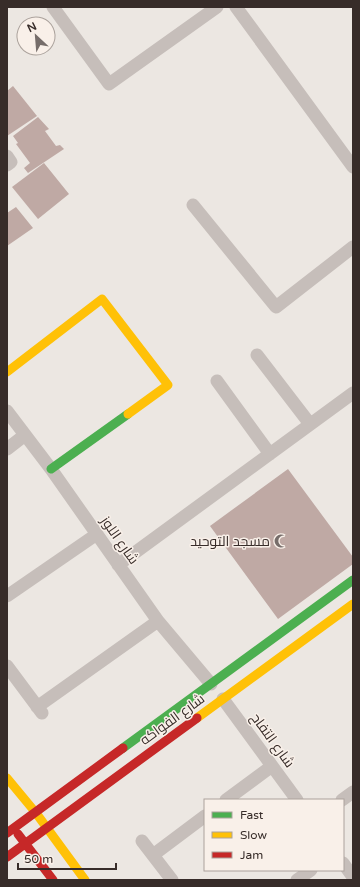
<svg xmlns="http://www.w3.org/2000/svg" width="360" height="887" viewBox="0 0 360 887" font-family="'Varela Round',Cairo,sans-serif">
<rect width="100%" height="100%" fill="#ece7e2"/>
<path fill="#bfa9a4" d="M 13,86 L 37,116 L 7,136 L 7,91 Z
M 38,117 L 49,129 L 45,131 L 56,146 L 60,145 L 64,149 L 28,173 L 24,168 L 30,163 L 16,144 L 18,143 L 13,136 Z
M 44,163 L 69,194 L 38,219 L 12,187 Z
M 16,207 L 33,228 L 7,246 L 7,213 Z
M 288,469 L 353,557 L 353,564 L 278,619 L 210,526 Z"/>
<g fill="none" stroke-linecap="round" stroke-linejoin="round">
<path stroke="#c6beba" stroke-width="13" d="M 53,7 L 109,84 L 217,7
M 236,7 L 353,167
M 7,156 L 11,162 L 7,165
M 193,205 L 276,307 L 353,247
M 257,355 L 310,424
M 217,381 L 270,454
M 7,411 L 51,469 L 158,621 L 211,684
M 7,449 L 25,435
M 118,565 L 353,393
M 7,596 L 97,534
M 7,666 L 42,713
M 223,699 L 297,800
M 37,707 L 158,621
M 226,800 L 272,766
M 342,800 L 353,792
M 142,841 L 172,880
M 153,855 L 205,816
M 343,863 L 353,877
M 297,880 L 311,870"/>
<path stroke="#4caf50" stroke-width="9" d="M 51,469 L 128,414
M 123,748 L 353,580"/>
<path stroke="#ffc107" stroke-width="9" d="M 7,372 L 102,299 L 168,385 L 128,414
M 197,718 L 353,604
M 7,778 L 36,813 L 85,880"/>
<path stroke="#c62828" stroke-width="9" d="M 7,833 L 123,748
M 18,834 L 53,880
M 7,857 L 197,718"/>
</g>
<defs>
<g id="mosque-bare" transform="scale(1.08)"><path d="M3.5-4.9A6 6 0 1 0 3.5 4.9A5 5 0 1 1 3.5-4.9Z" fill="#766d6a" stroke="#f9f0e9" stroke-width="2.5" paint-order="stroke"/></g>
</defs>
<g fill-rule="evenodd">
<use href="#mosque-bare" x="281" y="541"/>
</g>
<g text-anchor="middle" stroke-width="3" stroke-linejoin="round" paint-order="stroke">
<g font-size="14" fill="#372c29" stroke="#f9f0e9">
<text transform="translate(120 540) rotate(55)" y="5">شارع اللوز</text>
<text transform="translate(172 719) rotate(-36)" y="5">شارع الفواكه</text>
<text transform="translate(273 740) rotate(54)" y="5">شارع التفاح</text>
</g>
<g font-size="14" fill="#372c29" stroke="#f9f0e9" text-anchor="end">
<text x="270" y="546">مسجد التوحيد</text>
</g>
</g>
<rect width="360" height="887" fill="none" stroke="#372c29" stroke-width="16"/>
<rect x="204" y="799" width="140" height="72" fill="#f9f0e9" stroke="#aba29c"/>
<rect x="212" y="812" width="20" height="6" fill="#4caf50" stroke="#aba29c"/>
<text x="240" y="819" font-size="12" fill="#372c29">Fast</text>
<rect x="212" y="832" width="20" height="6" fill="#ffc107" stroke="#aba29c"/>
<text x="240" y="839" font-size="12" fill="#372c29">Slow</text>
<rect x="212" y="852" width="20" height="6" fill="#c62828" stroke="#aba29c"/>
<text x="240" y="859" font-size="12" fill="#372c29">Jam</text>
<g transform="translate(36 36) rotate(334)"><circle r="19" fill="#f9f0e9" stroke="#aba29c"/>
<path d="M0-3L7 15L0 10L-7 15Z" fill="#766d6a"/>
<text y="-6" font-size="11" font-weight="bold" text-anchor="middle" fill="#372c29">N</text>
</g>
<path d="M18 863v6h98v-6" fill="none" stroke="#372c29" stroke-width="2"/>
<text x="24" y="863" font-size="12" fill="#372c29" stroke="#f9f0e9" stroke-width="3" paint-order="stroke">50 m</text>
</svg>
